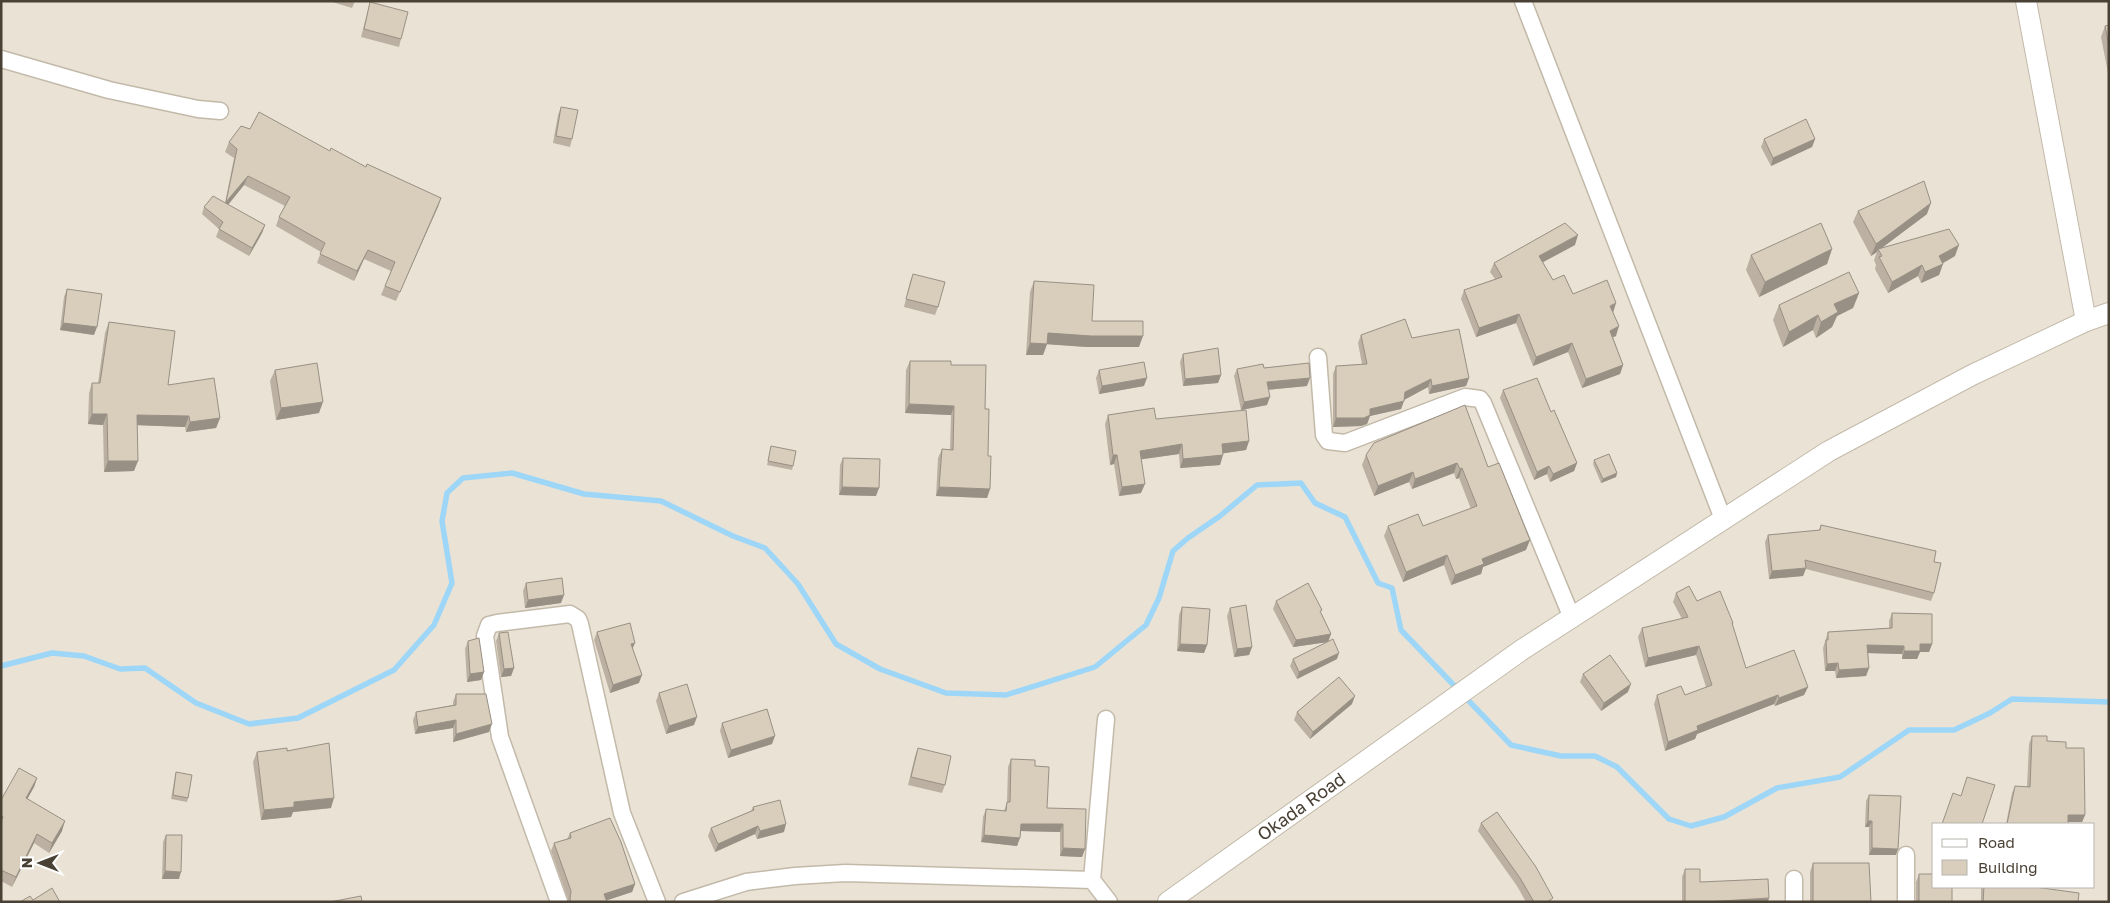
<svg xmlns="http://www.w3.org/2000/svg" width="2110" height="903" viewBox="0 0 2110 903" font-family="'Golos Text',sans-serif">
<rect width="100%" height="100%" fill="#f6f1e8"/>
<path fill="#eae3d5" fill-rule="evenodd" d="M 1,1 L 2109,1 L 2109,902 L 1,902 ZM 1934,824 L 2094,824 L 2094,887 L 1934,887 Z"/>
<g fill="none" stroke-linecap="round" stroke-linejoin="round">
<path stroke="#9ed6f8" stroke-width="5.5" d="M 1,666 L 52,653 L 84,656 L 120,669 L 145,668 L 196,703 L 249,724 L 298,718 L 394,670 L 434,625 L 452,583 L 442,521 L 447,493 L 463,478 L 512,473 L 584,494 L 661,501 L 733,536 L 765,548 L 798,584 L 836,644 L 880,669 L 946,693 L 1006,695 L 1095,667 L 1146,625 L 1159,598 L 1173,551 L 1188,538 L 1220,516 L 1257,485 L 1301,483 L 1315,503 L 1345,517 L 1378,583 L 1392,588 L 1401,630 L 1511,745 L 1561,756 L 1595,756 L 1617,767 L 1669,819 L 1691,826 L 1724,817 L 1777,788 L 1840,777 L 1909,730 L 1954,730 L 1990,713 L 2012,699 L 2109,702"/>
<g stroke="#c2b9a9" stroke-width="19">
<path id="minor" d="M 1523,1 L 1723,519
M 1,59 L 109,90 L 198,109 L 220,111
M 1318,357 L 1324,435 L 1328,441 L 1345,443 L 1465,397 L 1480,399 L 1483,403 L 1572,618
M 1794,879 L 1794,902
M 1092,880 L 1106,719
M 559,902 L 500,737 L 485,636 L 489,625 L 497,623 L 570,614 L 578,619 L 580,624 L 622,813 L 657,902
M 683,902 L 746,882 L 795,876 L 845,873 L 1092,880 L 1109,902
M 1906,902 L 1906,855"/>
</g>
<g stroke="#c2b9a9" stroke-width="22">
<g id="tertiary">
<path d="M 2026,1 L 2086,321"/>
<path id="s1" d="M 1168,902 L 1523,649 L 1829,451 L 1972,375 L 2086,321 L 2109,313"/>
</g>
</g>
<use href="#minor" stroke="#fff" stroke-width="16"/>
<use href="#tertiary" stroke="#fff" stroke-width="20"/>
</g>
<path fill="#bbb0a2" d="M 329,1 L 355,1 L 352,8 Z
M 370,2 L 401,39 L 399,47 L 361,37 Z
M 2109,25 L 2109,78 L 2101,37 L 2105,26 Z
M 561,107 L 572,139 L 570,147 L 553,143 L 558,115 Z
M 1764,139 L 1815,139 L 1812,147 L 1771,166 L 1761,147 Z
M 229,142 L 330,151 L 366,167 L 441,198 L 396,301 L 381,295 L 391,271 L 364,259 L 354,281 L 317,263 L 321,252 L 276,226 L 279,217 L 285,206 L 244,185 L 228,205 L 265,225 L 262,233 L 249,256 L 216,237 L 219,229 L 202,214 L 204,207 L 225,203 L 234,158 L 225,152 Z
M 1858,211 L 1927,214 L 1883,247 L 1955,256 L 1943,263 L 1939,275 L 1921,283 L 1918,276 L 1888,293 L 1875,269 L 1876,265 L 1874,260 L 1877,252 L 1871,256 L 1853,222 Z
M 1575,245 L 1542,262 L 1553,280 L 1573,294 L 1613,313 L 1616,336 L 1613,337 L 1623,365 L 1620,374 L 1582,388 L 1568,352 L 1533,366 L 1516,323 L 1476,337 L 1461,299 L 1464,290 L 1495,279 L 1490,272 L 1494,263 Z
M 1832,249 L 1827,264 L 1759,297 L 1746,270 L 1751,255 Z
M 913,274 L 938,307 L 935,315 L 904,307 L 910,282 Z
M 1034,281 L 1092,321 L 1139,347 L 1087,347 L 1047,344 L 1043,355 L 1026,355 L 1030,292 Z
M 67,289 L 94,335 L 60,330 L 64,297 Z
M 1859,293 L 1853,308 L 1837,316 L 1832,327 L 1816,338 L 1813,330 L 1783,347 L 1773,320 L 1779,305 Z
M 109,322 L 168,385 L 220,418 L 216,428 L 186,432 L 185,427 L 137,425 L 134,471 L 104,472 L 103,425 L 88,424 L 89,393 L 92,383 L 98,383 L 105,333 Z
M 1361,335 L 1412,338 L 1469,378 L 1466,386 L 1429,394 L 1428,387 L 1404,400 L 1401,409 L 1370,416 L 1367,424 L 1361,426 L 1333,427 L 1333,374 L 1336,366 L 1362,364 L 1358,343 Z
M 1183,354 L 1221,375 L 1218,383 L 1183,386 L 1180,362 Z
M 910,361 L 951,365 L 985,409 L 990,489 L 987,498 L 936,496 L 938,458 L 942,449 L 950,450 L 951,415 L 905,413 L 906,370 Z
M 1264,368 L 1307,386 L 1268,390 L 1267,405 L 1241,410 L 1234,376 L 1237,369 Z
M 275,370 L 319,413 L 276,420 L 270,381 Z
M 1099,370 L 1144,386 L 1099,394 L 1096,378 Z
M 1503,390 L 1551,412 L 1577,463 L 1574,471 L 1550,482 L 1547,474 L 1534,480 L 1500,398 Z
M 1108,415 L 1156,419 L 1249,441 L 1246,450 L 1223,453 L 1220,465 L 1180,468 L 1179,454 L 1141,459 L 1141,493 L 1119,496 L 1114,464 L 1110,465 L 1105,424 Z
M 1374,443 L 1488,467 L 1526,550 L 1483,567 L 1481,574 L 1451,585 L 1444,565 L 1403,582 L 1384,536 L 1388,526 L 1423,526 L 1471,509 L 1459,478 L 1456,479 L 1454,473 L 1412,489 L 1409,482 L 1374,496 L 1362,465 L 1366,455 Z
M 771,446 L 793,466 L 792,470 L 767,465 Z
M 843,458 L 876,496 L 839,495 L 840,465 Z
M 1594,460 L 1617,473 L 1616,477 L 1601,483 L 1593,464 Z
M 1821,525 L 1934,562 L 1934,593 L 1931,601 L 1806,569 L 1803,576 L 1769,579 L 1765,542 L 1768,535 L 1819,530 Z
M 526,583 L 561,603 L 525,608 L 523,591 Z
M 1676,593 L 1697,601 L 1733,623 L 1732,625 L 1746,668 L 1808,687 L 1804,695 L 1775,706 L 1774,704 L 1697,734 L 1695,739 L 1665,751 L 1654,704 L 1657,695 L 1685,695 L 1706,687 L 1696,655 L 1645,667 L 1638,637 L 1642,628 L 1682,619 L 1673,602 Z
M 1276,601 L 1321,613 L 1331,634 L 1328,642 L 1337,659 L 1297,679 L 1290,666 L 1293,659 L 1328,642 L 1293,647 L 1273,609 Z
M 1182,607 L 1207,645 L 1204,653 L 1177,651 L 1179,615 Z
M 1230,608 L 1252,647 L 1249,655 L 1234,657 L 1227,616 Z
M 1892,613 L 1932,644 L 1929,652 L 1920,652 L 1917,659 L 1902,659 L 1902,654 L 1868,653 L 1869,668 L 1866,676 L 1836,678 L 1835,671 L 1825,671 L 1823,648 L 1828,632 L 1889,628 L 1889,621 Z
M 597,632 L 633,649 L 639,683 L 610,693 L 594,640 Z
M 499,633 L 514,668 L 511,676 L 501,677 L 496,641 Z
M 468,641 L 484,672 L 481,680 L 467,682 L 465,649 Z
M 1583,674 L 1628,692 L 1601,711 L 1580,682 Z
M 659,693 L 694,725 L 666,734 L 656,701 Z
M 456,694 L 489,732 L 453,742 L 453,728 L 415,734 L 413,720 L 416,712 L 453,705 L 453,702 Z
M 1352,704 L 1310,739 L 1294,720 L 1297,712 Z
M 722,723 L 772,744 L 728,758 L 720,731 Z
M 2032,736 L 2066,748 L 2085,815 L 2082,822 L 2068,822 L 2068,824 L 2006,824 L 2012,793 L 2015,786 L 2027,787 L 2029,744 Z
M 918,748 L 945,785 L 942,793 L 908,785 L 915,756 Z
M 287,751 L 331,808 L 293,812 L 291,817 L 261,820 L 253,762 L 257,752 Z
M 1011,759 L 1035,766 L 1047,808 L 1085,849 L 1082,857 L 1060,856 L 1060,832 L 1021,831 L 1017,846 L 981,842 L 983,817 L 986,809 L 1004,811 L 1007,802 L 1008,767 Z
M 176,772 L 188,798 L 187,802 L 171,799 L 175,776 Z
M 37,778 L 34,787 L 27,798 L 62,831 L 49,853 L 34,843 L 12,887 L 1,881 L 1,800 Z
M 1869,795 L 1896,855 L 1869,855 L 1869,827 L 1865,827 L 1866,801 Z
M 753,807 L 784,832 L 757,839 L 755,834 L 715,852 L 708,836 L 711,828 L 751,811 Z
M 1481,823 L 1552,902 L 1526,902 L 1517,886 L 1478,831 Z
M 570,833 L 635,884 L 632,892 L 606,900 L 607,902 L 568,902 L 568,899 L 551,851 L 554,843 L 567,839 Z
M 166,835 L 179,879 L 162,879 L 163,842 Z
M 1813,863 L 1871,902 L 1810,902 L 1810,872 Z
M 1685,869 L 1700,882 L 1768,902 L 1682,902 L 1682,877 Z
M 1919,874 L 1952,902 L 1916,902 L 1916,882 Z
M 1981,887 L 2035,887 L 2078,902 L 1981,902 Z"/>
<path fill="#989084" d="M 1815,139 L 1812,147 L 1771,166 L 1773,158 Z
M 248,176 L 244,185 L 223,211 L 226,202 Z
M 441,198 L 438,207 L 396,301 L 400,292 Z
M 1931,203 L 1927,214 L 1879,250 L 1878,249 L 1877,252 L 1871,256 L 1876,244 Z
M 265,225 L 262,233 L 249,256 L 252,248 Z
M 1578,235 L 1575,245 L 1536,266 L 1539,256 Z
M 1959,245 L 1955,256 L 1938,266 L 1943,264 L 1939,275 L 1921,283 L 1925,272 L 1939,256 Z
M 1832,249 L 1827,264 L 1759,297 L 1765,282 Z
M 368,250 L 364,259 L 354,281 L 357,271 Z
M 1922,265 L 1918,276 L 1888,293 L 1892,282 Z
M 1859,293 L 1853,308 L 1837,316 L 1832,327 L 1816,338 L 1821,322 L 1834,304 Z
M 1616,303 L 1613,313 L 1610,306 Z
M 1519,314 L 1516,323 L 1476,337 L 1479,328 Z
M 1818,315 L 1813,330 L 1783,347 L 1789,332 Z
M 63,323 L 97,327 L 94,335 L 60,330 Z
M 1619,326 L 1616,336 L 1607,340 L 1610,331 Z
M 1048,333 L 1143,336 L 1139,347 L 1087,347 L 1044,344 Z
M 1030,343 L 1047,344 L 1043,355 L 1026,355 Z
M 1572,343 L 1568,352 L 1533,366 L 1536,357 Z
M 1623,365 L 1620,374 L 1582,388 L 1586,379 Z
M 1221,375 L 1218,383 L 1183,386 L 1185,379 Z
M 1147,378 L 1144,386 L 1099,394 L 1102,386 Z
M 1310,378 L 1307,386 L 1264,390 L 1267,382 Z
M 1469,378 L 1466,386 L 1429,394 L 1432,386 Z
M 1431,379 L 1428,387 L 1402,401 L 1405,392 Z
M 1270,397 L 1267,405 L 1241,410 L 1244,402 Z
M 1404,401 L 1401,409 L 1370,416 L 1367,424 L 1361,426 L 1333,427 L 1336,418 L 1370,409 Z
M 323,402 L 319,413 L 276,420 L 281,408 Z
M 909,404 L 954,406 L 951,415 L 905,413 Z
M 92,414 L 107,414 L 103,425 L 88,424 Z
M 137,415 L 189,416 L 185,427 L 133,425 Z
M 220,418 L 216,428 L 186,432 L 190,422 Z
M 1249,441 L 1246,450 L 1219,454 L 1222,444 Z
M 1182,444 L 1179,454 L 1137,460 L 1140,451 Z
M 1113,455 L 1117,455 L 1114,464 L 1110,465 Z
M 1223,455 L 1220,465 L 1180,468 L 1183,459 Z
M 108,461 L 138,461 L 134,471 L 104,472 Z
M 1457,463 L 1454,473 L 1412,489 L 1415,479 Z
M 1577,463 L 1574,471 L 1550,482 L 1553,474 Z
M 1549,466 L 1547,474 L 1534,480 L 1537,472 Z
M 1462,468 L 1459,478 L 1456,479 L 1460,469 Z
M 1413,472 L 1409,482 L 1374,496 L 1378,486 Z
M 1617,473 L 1616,477 L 1601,483 L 1603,479 Z
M 1145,484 L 1141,493 L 1119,496 L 1122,487 Z
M 842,487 L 879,488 L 876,496 L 839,495 Z
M 939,487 L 990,489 L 987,498 L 936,496 Z
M 1530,540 L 1526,550 L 1483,567 L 1481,574 L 1451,585 L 1455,575 L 1482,559 Z
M 1447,555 L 1444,565 L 1403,582 L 1406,572 Z
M 1806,568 L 1803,576 L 1769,579 L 1772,571 Z
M 564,595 L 561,603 L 525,608 L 528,600 Z
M 1331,634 L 1328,642 L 1293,647 L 1296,640 Z
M 635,643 L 632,650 L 631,644 Z
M 1180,644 L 1207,645 L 1204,653 L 1177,651 Z
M 1920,644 L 1932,644 L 1929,652 L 1920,652 L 1917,659 L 1902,659 L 1904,651 Z
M 1867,645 L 1904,646 L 1902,654 L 1864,653 Z
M 1699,646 L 1696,655 L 1645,667 L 1648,658 Z
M 1252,647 L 1249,655 L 1234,657 L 1237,649 Z
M 1339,653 L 1337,659 L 1297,679 L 1299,672 Z
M 1838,663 L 1835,671 L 1825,671 L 1827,664 Z
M 514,668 L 511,676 L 501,677 L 504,669 Z
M 1869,668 L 1866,676 L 1836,678 L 1839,670 Z
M 484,672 L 481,680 L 467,682 L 470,674 Z
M 642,675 L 639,683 L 610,693 L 613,685 Z
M 1631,684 L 1628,692 L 1601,711 L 1604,703 Z
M 1808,687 L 1804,695 L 1775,706 L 1779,698 Z
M 1778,695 L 1774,704 L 1697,734 L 1695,739 L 1665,751 L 1668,742 L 1697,726 Z
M 1355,696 L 1352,704 L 1310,739 L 1313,732 Z
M 697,717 L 694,725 L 666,734 L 669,726 Z
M 456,720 L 453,728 L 415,734 L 418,727 Z
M 492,724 L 489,732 L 453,742 L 456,734 Z
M 775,736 L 772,744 L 728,758 L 731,750 Z
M 37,778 L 34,787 L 23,807 L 26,798 Z
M 334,798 L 331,808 L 293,812 L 291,817 L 261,820 L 264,810 L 294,802 Z
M 2068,815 L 2085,815 L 2082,822 L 2066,822 Z
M 65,821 L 62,831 L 49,853 L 52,843 Z
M 1868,821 L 1872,821 L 1869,827 L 1865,827 Z
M 786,824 L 784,832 L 757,839 L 760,831 Z
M 1021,824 L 1063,824 L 1060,832 L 1019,831 Z
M 758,826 L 755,834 L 715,852 L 718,844 Z
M 37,834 L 34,843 L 12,887 L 16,877 Z
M 984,835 L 1020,838 L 1017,846 L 981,842 Z
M 1063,848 L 1085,849 L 1082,857 L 1060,856 Z
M 1872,848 L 1898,849 L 1896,855 L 1869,855 Z
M 165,871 L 181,872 L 179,879 L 162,879 Z
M 635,884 L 632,892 L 602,902 L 604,894 Z
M 1769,898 L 1768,902 L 1705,902 Z"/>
<path fill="#d9cdbc" stroke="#989084" d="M 370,2 L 408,12 L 401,39 L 364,29 Z
M 2109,25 L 2109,47 L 2105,26 Z
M 561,107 L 578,110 L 572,139 L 556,136 Z
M 259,112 L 330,151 L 331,148 L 366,167 L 367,164 L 441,198 L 400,292 L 385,286 L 395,262 L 368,250 L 357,271 L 320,254 L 325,243 L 279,217 L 290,197 L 248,176 L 226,202 L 237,149 L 229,142 L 241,126 L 250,129 Z
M 1806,119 L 1815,139 L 1773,158 L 1764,139 Z
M 1924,181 L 1931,203 L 1876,244 L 1858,211 Z
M 213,196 L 265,225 L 252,248 L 219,229 L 223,222 L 204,207 Z
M 1565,223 L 1578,235 L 1539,256 L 1553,280 L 1564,275 L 1573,294 L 1607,280 L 1616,303 L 1610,306 L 1619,326 L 1610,331 L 1623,365 L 1586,379 L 1572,343 L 1536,357 L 1519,314 L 1479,328 L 1464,290 L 1502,277 L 1494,263 Z
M 1821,223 L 1832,249 L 1765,282 L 1751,255 Z
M 1949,229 L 1959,245 L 1939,256 L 1943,264 L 1925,272 L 1922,265 L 1892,282 L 1879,257 L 1882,256 L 1878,249 Z
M 1849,272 L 1859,293 L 1834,304 L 1838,312 L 1821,322 L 1818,315 L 1789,332 L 1779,305 Z
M 913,274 L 945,282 L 938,307 L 906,299 Z
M 1034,281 L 1094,285 L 1092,321 L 1143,321 L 1143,336 L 1091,336 L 1048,333 L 1047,344 L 1030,343 Z
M 67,289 L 102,294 L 97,327 L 63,323 Z
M 1405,319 L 1412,338 L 1459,329 L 1469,378 L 1432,386 L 1431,379 L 1405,392 L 1404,401 L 1370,409 L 1370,415 L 1364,418 L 1336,418 L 1336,366 L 1367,364 L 1361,335 Z
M 109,322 L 175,331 L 168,385 L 214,378 L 220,418 L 190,422 L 189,416 L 137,415 L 138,461 L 108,461 L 107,414 L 92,414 L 92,383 L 100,383 Z
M 1218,348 L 1221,375 L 1185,379 L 1183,354 Z
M 910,361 L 951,361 L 951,365 L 986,365 L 985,409 L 989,409 L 988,456 L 991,456 L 990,489 L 939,487 L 942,449 L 953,450 L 954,406 L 909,404 Z
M 1144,362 L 1147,378 L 1102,386 L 1099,370 Z
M 317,363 L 323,402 L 281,408 L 275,370 Z
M 1309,363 L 1310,378 L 1267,382 L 1270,397 L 1244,402 L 1237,369 L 1263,364 L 1264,368 Z
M 1537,378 L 1551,412 L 1554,410 L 1577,463 L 1553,474 L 1549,466 L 1537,472 L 1503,390 Z
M 1465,405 L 1488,467 L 1499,463 L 1530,540 L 1482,559 L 1484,564 L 1455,575 L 1447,555 L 1406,572 L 1388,526 L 1418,514 L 1423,526 L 1477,506 L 1462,468 L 1460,469 L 1457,463 L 1415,479 L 1413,472 L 1378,486 L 1366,455 L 1374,443 Z
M 1154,408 L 1156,419 L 1246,410 L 1249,441 L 1222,444 L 1223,455 L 1183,459 L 1182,444 L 1140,451 L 1145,484 L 1122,487 L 1117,455 L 1113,455 L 1108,415 Z
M 771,446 L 796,451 L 793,466 L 768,461 Z
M 1609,454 L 1617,473 L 1603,479 L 1594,460 Z
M 843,458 L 880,459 L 879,488 L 842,487 Z
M 1821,525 L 1936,551 L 1934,562 L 1941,563 L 1934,593 L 1805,560 L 1806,568 L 1772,571 L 1768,535 L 1820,530 Z
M 562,578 L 564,595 L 528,600 L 526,583 Z
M 1308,583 L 1322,610 L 1320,611 L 1331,634 L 1296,640 L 1276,601 Z
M 1689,586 L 1697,601 L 1720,591 L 1733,623 L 1732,623 L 1746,668 L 1794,650 L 1808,687 L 1779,698 L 1778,695 L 1697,726 L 1698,730 L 1668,742 L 1657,695 L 1681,686 L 1685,695 L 1712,685 L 1699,646 L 1648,658 L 1642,628 L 1688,617 L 1676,593 Z
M 1246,605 L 1252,647 L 1237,649 L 1230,608 Z
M 1182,607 L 1210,609 L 1207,645 L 1180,644 Z
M 1892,613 L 1932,614 L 1932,644 L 1920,644 L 1920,651 L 1904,651 L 1904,646 L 1867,645 L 1869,668 L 1839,670 L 1838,663 L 1827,664 L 1826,640 L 1828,640 L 1828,632 L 1892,628 Z
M 630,623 L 635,643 L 631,644 L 642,675 L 613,685 L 597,632 Z
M 508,632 L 514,668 L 504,669 L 499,633 Z
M 479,638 L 484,672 L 470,674 L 468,641 Z
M 1333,639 L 1339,653 L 1299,672 L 1293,659 Z
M 1610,655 L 1631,684 L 1604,703 L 1583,674 Z
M 1339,677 L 1355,696 L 1313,732 L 1297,712 Z
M 687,684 L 697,717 L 669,726 L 659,693 Z
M 456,694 L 486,694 L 492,724 L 456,734 L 456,720 L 418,727 L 416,712 L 456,705 Z
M 767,709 L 775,736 L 731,750 L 722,723 Z
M 2032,736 L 2047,736 L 2047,741 L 2066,742 L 2066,748 L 2084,748 L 2085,815 L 2068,815 L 2068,824 L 2007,824 L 2015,786 L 2030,787 Z
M 329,743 L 334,798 L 294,802 L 294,807 L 264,810 L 257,752 L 287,748 L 287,751 Z
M 918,748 L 951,756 L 945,785 L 911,777 Z
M 1011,759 L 1035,760 L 1035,766 L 1049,767 L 1047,808 L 1086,809 L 1085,849 L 1063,848 L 1063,824 L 1021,824 L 1020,838 L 984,835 L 986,809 L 1006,811 L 1007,802 L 1010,802 Z
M 19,768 L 37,778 L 26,798 L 65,821 L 52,843 L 37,834 L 16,877 L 1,870 L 1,821 L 3,817 L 1,816 L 1,800 Z
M 176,772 L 192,775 L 188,798 L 173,795 Z
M 1967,777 L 1995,785 L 1982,824 L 1942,824 L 1953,793 L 1961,796 Z
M 1869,795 L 1901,796 L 1898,849 L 1872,848 L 1872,821 L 1868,821 Z
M 780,800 L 786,824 L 760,831 L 758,826 L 718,844 L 711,828 L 754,810 L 753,807 Z
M 1497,812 L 1536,867 L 1553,898 L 1547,902 L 1534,902 L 1520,878 L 1481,823 Z
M 610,818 L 621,842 L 635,884 L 604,894 L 607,902 L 571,902 L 570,899 L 571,891 L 554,843 L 571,838 L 570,833 Z
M 166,835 L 182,835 L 181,872 L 165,871 Z
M 1813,863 L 1869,863 L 1871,902 L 1813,902 Z
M 1685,869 L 1700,869 L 1700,882 L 1768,879 L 1769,898 L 1705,902 L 1685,902 Z
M 1919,874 L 1934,874 L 1934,887 L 1952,887 L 1952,902 L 1919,902 Z
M 1984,887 L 2035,887 L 2079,893 L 2078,902 L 1983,902 Z
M 52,888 L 60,902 L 20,902 L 30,896 L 33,900 Z
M 361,896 L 362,902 L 330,902 Z"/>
<g text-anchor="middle" stroke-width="4.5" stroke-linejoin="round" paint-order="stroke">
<g font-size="18" fill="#4a4135" stroke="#fff">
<text dy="6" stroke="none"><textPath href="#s1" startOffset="164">Okada Road</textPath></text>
</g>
</g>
<rect width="2110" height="903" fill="none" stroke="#4a4135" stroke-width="5"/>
<rect x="1932" y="823" width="162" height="65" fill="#ffffff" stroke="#b7b3ae"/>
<rect x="1942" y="839" width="25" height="8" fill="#ffffff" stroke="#b7b3ae"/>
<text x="1978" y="848" font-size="15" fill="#4a4135">Road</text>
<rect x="1942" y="860" width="25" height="15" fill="#d9cdbc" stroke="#b7b3ae"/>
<text x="1978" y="873" font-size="15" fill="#4a4135">Building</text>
<g transform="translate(40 863) rotate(270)" stroke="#ffffff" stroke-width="4" paint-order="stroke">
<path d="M0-4L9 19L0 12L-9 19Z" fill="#4a4135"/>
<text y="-8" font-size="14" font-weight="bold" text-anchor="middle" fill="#4a4135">N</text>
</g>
</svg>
